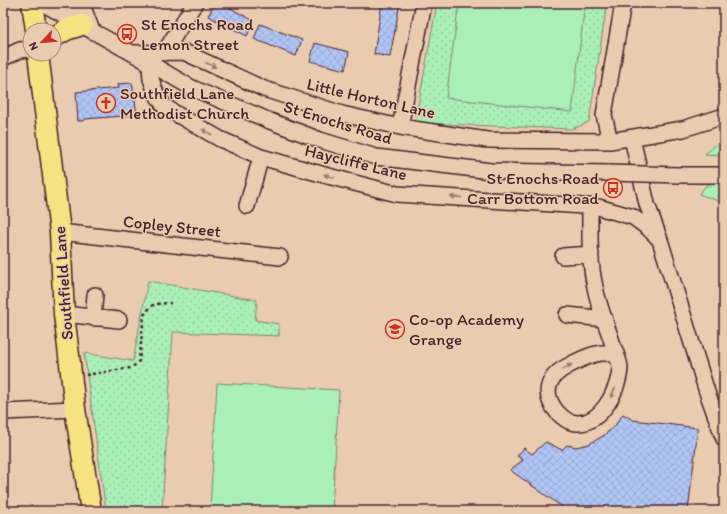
<svg xmlns="http://www.w3.org/2000/svg" width="727" height="514" viewBox="0 0 727 514" font-family="Itim,sans-serif">
<defs>
<pattern id="grass-dots" width="8" height="8" patternUnits="userSpaceOnUse"><rect width="8" height="8" fill="#aaeeb8"/><path d="M2 2h.1M6 6h.1" fill="none" stroke="#94cc9e" stroke-width="1.8" stroke-linecap="round"/></pattern>
<pattern id="forest-firs" width="22" height="20" patternUnits="userSpaceOnUse"><rect width="22" height="20" fill="#aaeeb8"/><path d="M5 1l3.5 6h-7zM16 11l3.5 6h-7z" fill="#94cc9e"/></pattern>
<pattern id="building-cross-hatch" width="8" height="8" patternUnits="userSpaceOnUse"><rect width="8" height="8" fill="#b0c5f4"/><path d="M0 0l8 8M0 8l8-8" fill="none" stroke="#99a9d1"/></pattern>
</defs>
<rect width="100%" height="100%" fill="#e9ccb0"/>
<filter id="ink" filterUnits="userSpaceOnUse"><feTurbulence type="fractalNoise" baseFrequency=".025" numOctaves="2"/><feDisplacementMap in="SourceGraphic" scale="8" xChannelSelector="R" yChannelSelector="G"/><feConvolveMatrix kernelMatrix="1 2 1 2 8 2 1 2 1" color-interpolation-filters="sRGB"/></filter>
<g filter="url(#ink)">
<path fill="url(#grass-dots)" stroke="#7a8672" d="M 437,3 L 607,3 L 589,122 L 572,129 L 415,123 Z
M 724,138 L 724,155 L 705,154 Z
M 148,281 L 257,300 L 255,320 L 279,324 L 279,336 L 173,332 L 162,511 L 106,511 L 84,353 L 133,361 Z"/>
<path fill="url(#forest-firs)" stroke="#7a8672" d="M 724,164 L 724,203 L 699,194 Z"/>
<path fill="#aaeeb8" stroke="#7a8672" d="M 459,3 L 585,3 L 572,112 L 446,98 Z
M 217,383 L 339,390 L 332,511 L 210,511 Z"/>
<path fill="url(#building-cross-hatch)" stroke="#4a1f2b" d="M 215,3 L 221,3 L 254,21 L 247,36 L 208,16 Z
M 382,3 L 400,3 L 390,57 L 374,54 Z
M 260,24 L 302,40 L 296,56 L 254,39 Z
M 315,43 L 349,52 L 345,70 L 310,61 Z
M 132,83 L 137,114 L 134,115 L 85,119 L 84,121 L 78,121 L 76,92 L 119,88 L 118,84 Z
M 623,414 L 633,420 L 698,428 L 688,511 L 568,511 L 510,470 L 523,460 L 517,456 L 524,448 L 532,454 L 546,442 L 562,450 L 567,445 L 576,447 L 589,444 L 603,436 L 614,427 Z"/>
<g fill="none" stroke-linecap="round" stroke-linejoin="round">
<g stroke="#4a1f2b" stroke-width="18">
<path id="minor" d="M 42,3 L 132,53 L 192,88 L 270,121 L 320,140 L 376,157 L 491,171 L 609,173
M 72,3 L 85,12 L 92,31
M 132,53 L 184,52 L 264,89 L 342,114 L 400,127 L 487,140 L 610,141 L 683,129 L 724,116
M 164,53 L 195,3
M 3,58 L 20,50 L 30,49
M 150,65 L 151,79 L 156,93 L 164,106 L 178,115 L 220,139 L 261,157 L 328,176 L 397,194 L 598,207 L 633,217 L 648,228 L 660,240
M 400,127 L 424,3
M 632,138 L 647,204 L 660,240 L 707,392 L 724,439
M 610,141 L 604,115 L 623,3
M 679,175 L 724,175
M 247,206 L 261,157
M 590,206 C 590,233 589,261 595,287 C 599,308 608,328 614,348 C 616,354 620,362 620,368 C 619,390 599,430 571,422 C 566,421 560,415 557,412 C 541,393 548,376 568,366 C 577,361 595,352 605,353 C 609,353 613,355 617,356
M 60,232 L 280,257
M 563,256 L 591,254
M 64,314 L 119,320
M 567,315 L 605,319
M 93,318 L 95,295
M 3,412 L 75,409"/>
</g>
<g stroke="#4a1f2b" stroke-width="23">
<path id="major" d="M 32,3 L 36,30
M 54,37 L 66,30 L 82,25
M 38,54 L 60,232 L 64,314 L 70,364 L 75,409 L 91,511"/>
</g>
<path stroke="#4a1f2b" stroke-width="2.5" stroke-dasharray="3 3" stroke-linecap="butt" d="M 86,375 L 130,368 L 135,365 L 139,361 L 144,315 L 151,306 L 156,304 L 171,303"/>
<use href="#minor" stroke="#e9ccb0" stroke-width="15"/>
<use href="#major" stroke="#f7e281" stroke-width="20"/>
<g stroke="#4a1f2b" stroke-width="18" stroke-linecap="butt">
<path id="minor-bridge" d="M 609,173 L 679,175"/>
</g>
<use href="#minor-bridge" stroke="#e9ccb0" stroke-width="15"/>
</g>
<defs><path id="oneway-solid" d="M-6-.8H1V-3.2L6.5 0L1 3.2V.8H-6Z"/></defs>
<g fill="#9a766e">
<use href="#oneway-solid" transform="translate(211 65) rotate(25)"/>
<use href="#oneway-solid" transform="translate(207 132) rotate(-150)"/>
<use href="#oneway-solid" transform="translate(329 176) rotate(-165)"/>
<use href="#oneway-solid" transform="translate(456 197) rotate(-176)"/>
<use href="#oneway-solid" transform="translate(567 367) rotate(-28)"/>
<use href="#oneway-solid" transform="translate(613 393) rotate(114)"/>
</g>
</g>
<defs>
<g id="bus-ring" transform="scale(1)"><circle r="9.5" fill="#e9ccb0" stroke="#c8321e" stroke-width="1.5"/><path d="M-5-6H5V4H4V6H2V4H-2V6H-4V4H-5ZM-3.5-4V0h7V-4ZM-3.5 1.2v1.5H-2V1.2ZM2 1.2v1.5H3.5V1.2Z" fill="#c8321e"/></g>
<g id="church-ring" transform="scale(1)"><circle r="9.5" fill="#e9ccb0" stroke="#c8321e" stroke-width="1.5"/><path d="M-1.2-6h2.4v3.5h3.3v2.4h-3.3V6h-2.4V-.1h-3.3v-2.4h3.3Z" fill="#c8321e"/></g>
<g id="school-ring" transform="scale(1)"><circle r="9.5" fill="#e9ccb0" stroke="#c8321e" stroke-width="1.5"/><path d="M0-5L7-2L0 1L-7-2ZM-4 1L0 2.5L4 1V4Q0 6-4 4Z" fill="#c8321e"/></g>
</defs>
<g fill-rule="evenodd">
<use href="#bus-ring" x="127" y="34"/>
<use href="#church-ring" x="106" y="103"/>
<use href="#bus-ring" x="613" y="188"/>
<use href="#school-ring" x="395" y="329"/>
</g>
<g text-anchor="middle" stroke-width="3" stroke-linejoin="round" paint-order="stroke">
<g font-size="17" fill="#4a1f2b" stroke="#e9ccb0" text-anchor="start">
<text x="141" y="30">St Enochs Road<tspan x="141" dy="20">Lemon Street</tspan></text>
<text x="120" y="99">Southfield Lane<tspan x="120" dy="20">Methodist Church</tspan></text>
<text x="599" y="184" text-anchor="end">St Enochs Road<tspan x="599" dy="20">Carr Bottom Road</tspan></text>
<text x="409" y="325">Co-op Academy<tspan x="409" dy="20">Grange</tspan></text>
</g>
<g font-size="17" fill="#4a1f2b" stroke="#e9ccb0">
<text transform="translate(371 98) rotate(13)" y="6">Little Horton Lane</text>
<text transform="translate(338 122) rotate(17)" y="6">St Enochs Road</text>
<text transform="translate(356 162) rotate(14)" y="6">Haycliffe Lane</text>
<text transform="translate(172 226) rotate(6)" y="6">Copley Street</text>
<text transform="translate(63 283) rotate(-94)" y="6">Southfield Lane</text>
</g>
</g>
<rect width="727" height="514" fill="none" stroke="#e9ccb0" stroke-width="16"/>
<rect x="8" y="8" width="711" height="498" fill="none" stroke="#4a1f2b" stroke-width="1.5" filter="url(#ink)"/>
<g transform="translate(42 42) rotate(244)"><circle r="19" fill="#e9ccb0" stroke="#a9877b"/>
<path d="M0-3L7 15L0 10L-7 15Z" fill="#c8321e"/>
<text y="-6" font-size="11" font-weight="bold" text-anchor="middle" fill="#4a1f2b">N</text>
</g>
</svg>
